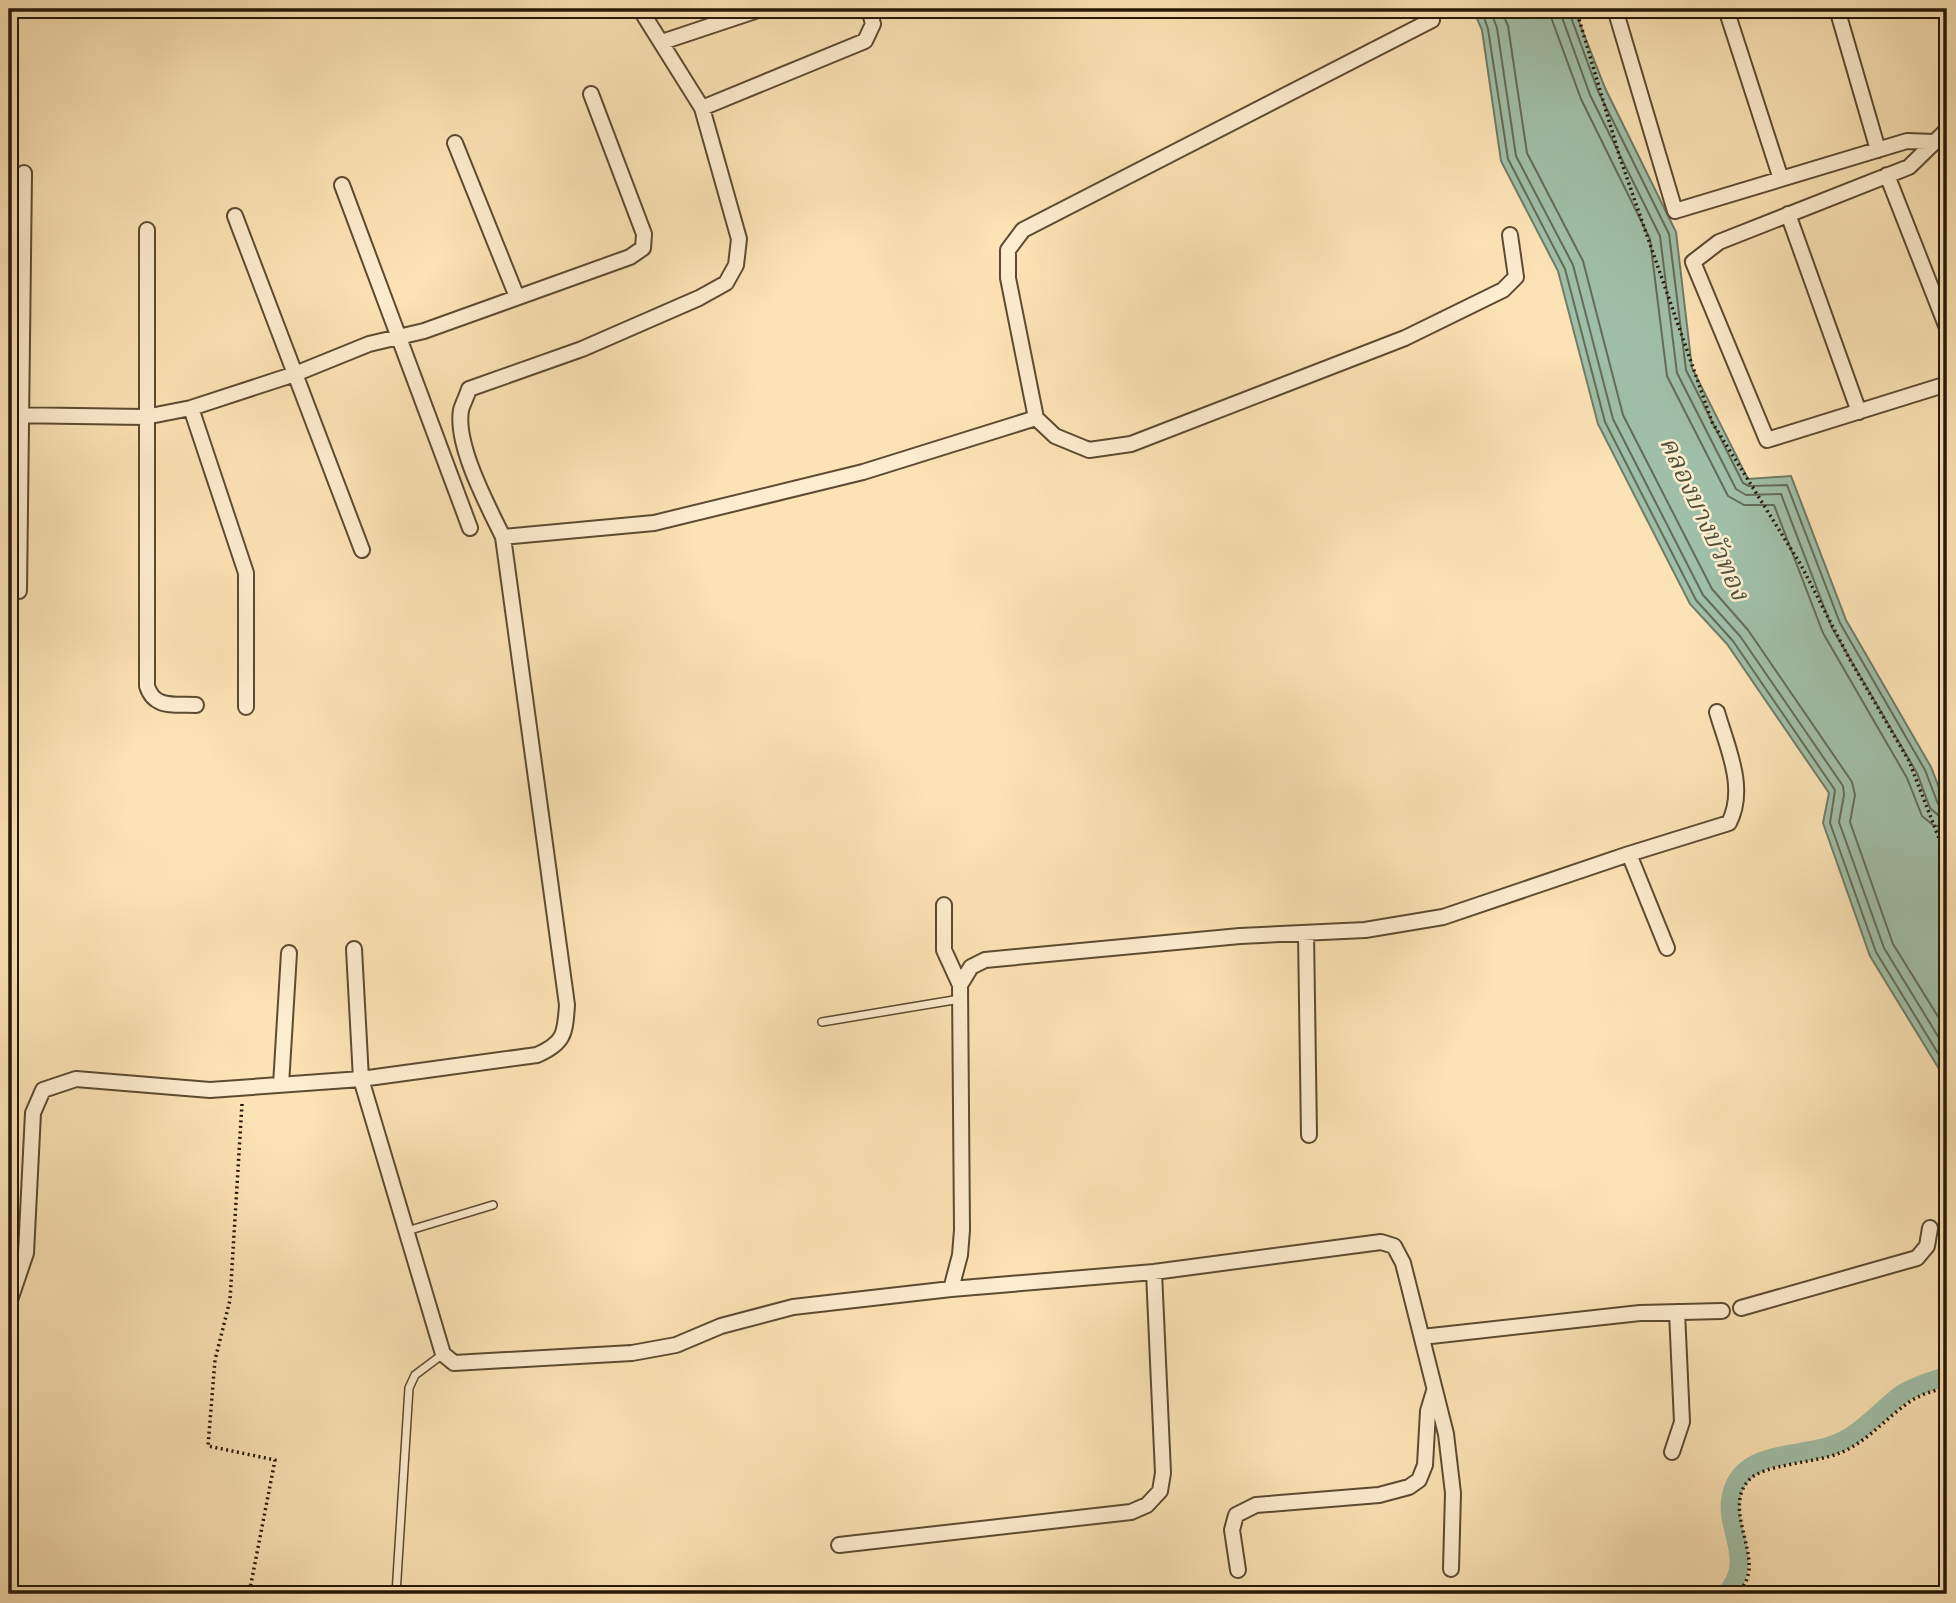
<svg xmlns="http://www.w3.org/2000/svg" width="1956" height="1603" viewBox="0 0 1956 1603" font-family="'EB Garamond','Noto Serif Thai',serif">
<rect width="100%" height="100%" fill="#fce3b5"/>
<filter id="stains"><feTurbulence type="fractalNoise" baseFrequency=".00286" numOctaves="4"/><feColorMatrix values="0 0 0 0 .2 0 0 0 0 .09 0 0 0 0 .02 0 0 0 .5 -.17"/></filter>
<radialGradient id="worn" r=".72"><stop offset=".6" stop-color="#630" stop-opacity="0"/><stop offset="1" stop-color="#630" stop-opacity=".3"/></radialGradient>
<path fill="#a0bfa8" stroke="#6f7c68" stroke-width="2" d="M 1473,9 L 1574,9 L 1605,88 L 1676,232 L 1692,368 L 1748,479 L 1791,476 L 1846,620 L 1931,767 L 1947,809 L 1947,1082 L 1870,956 L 1823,823 L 1829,793 L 1727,644 L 1690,604 L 1598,424 L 1558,271 L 1501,161 L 1482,30 Z"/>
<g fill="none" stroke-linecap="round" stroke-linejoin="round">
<path stroke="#636c58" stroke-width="2" d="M 1481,9 L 1488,29 L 1508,159 L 1565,269 L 1605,422 L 1696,600 L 1733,641 L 1835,790 L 1830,823 L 1876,952 L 1947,1068
M 1490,9 L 1497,28 L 1516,156 L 1573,265 L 1613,419 L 1703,595 L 1740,636 L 1843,786 L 1844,795 L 1839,822 L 1884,948 L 1947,1051
M 1501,9 L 1508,26 L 1527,153 L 1583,261 L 1623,415 L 1712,589 L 1748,630 L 1852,782 L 1855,795 L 1850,822 L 1893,944 L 1947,1031
M 1548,9 L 1581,99 L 1650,239 L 1667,376 L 1728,496 L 1744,505 L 1774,505 L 1823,633 L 1907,778 L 1922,816 L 1933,825 L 1947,828
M 1559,9 L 1590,95 L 1660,236 L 1677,373 L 1736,489 L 1746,495 L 1781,494 L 1832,628 L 1917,773 L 1930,808 L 1938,815 L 1947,817
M 1568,9 L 1598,91 L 1669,234 L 1686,370 L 1743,483 L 1749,486 L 1787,485 L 1840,623 L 1925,770 L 1938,804 L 1947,808"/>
<path stroke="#a0bfa8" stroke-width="19" d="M 1726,1594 C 1759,1556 1718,1526 1734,1487 C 1749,1450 1801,1457 1833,1445 C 1861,1435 1879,1411 1902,1394 C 1916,1385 1932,1381 1947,1376"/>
<g stroke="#5c4b32" stroke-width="10">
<path id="lane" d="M 822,1022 L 960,999
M 407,1231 L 493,1205
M 396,1594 L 409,1388 L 415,1375 L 443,1354"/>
</g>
<g stroke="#5c4b32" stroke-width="18">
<path id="street" d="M 1615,9 L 1675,211 L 1907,141 L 1934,142
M 1726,9 L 1781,179
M 1837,9 L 1878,150
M 1432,20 L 1023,230 L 1008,250 L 1008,278 L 1036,418 L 1055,436 L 1089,450 L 1131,444 L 1405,338 L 1503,290 L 1516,277 L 1510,235
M 662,42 L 761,9
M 702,108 L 865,41 L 873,24 L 869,9
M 1947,130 L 1909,167 L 1719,242 L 1693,262 L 1767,440 L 1947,384
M 455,143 L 517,297
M 1887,175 L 1947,328
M 342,185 L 470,528
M 1788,214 L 1859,412
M 235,216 L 362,550
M 147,230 L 147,686 C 154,709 174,704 196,705
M 191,408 L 246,573 L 246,707
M 9,415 L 145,417 L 191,408 L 295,374 L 369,344 L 424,331 L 630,257 L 643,248 L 644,234 L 591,94
M 503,537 L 654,523 L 863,472 L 1036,418
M 19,591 L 24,173
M 1629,854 L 1729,823 C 1747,788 1727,747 1717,712
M 944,905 L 944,950 L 960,985
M 1306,933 L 1309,1135
M 354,949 L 361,1079 L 443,1354 L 454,1363 L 632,1353 L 676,1345 L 721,1326 L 793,1307 L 951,1289 L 1154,1272 L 1381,1242 L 1394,1246 L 1403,1263 L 1446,1434 L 1453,1493 L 1451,1569
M 281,1085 L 289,953
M 951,1289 L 960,1255 L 962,1230 L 960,985 L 971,967 L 985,960 L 1240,936 L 1365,930 L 1443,917 L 1629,854 L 1667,948
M 9,1303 L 26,1253 L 33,1113 L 43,1090 L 76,1079 L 210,1090 L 361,1079 L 537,1055 C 565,1043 565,1033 567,1005 L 503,537 C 488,506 455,445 461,410 C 463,403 467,396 469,389 L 582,349 L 699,298 L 726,283 L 736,265 L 739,239 L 702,108 L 640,9
M 1741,1308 L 1917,1258 L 1927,1246 L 1930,1228
M 1422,1337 L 1640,1313 L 1722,1311
M 1672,1452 L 1682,1422 L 1677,1312
M 839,1545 L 1131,1512 L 1147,1505 L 1160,1491 L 1163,1473 L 1154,1272
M 1238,1570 L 1232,1530 L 1236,1515 L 1256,1505 L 1379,1495 L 1409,1487 L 1419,1480 L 1425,1465 L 1428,1411 L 1434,1391"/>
</g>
<path stroke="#261807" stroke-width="3.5" stroke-dasharray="2 3.5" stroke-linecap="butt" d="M 1576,9 L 1620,158 L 1712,422 L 1801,565 L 1849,658 L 1909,761 L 1947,859
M 242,1104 L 230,1300 L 215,1360 L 208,1446 L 275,1460 L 249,1594
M 1736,1594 C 1772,1565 1719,1512 1749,1480 C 1763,1464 1816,1463 1840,1453 C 1867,1442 1885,1419 1908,1403 C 1920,1394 1934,1391 1947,1387"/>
<use href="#lane" stroke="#fdedcf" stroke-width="7"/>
<use href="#street" stroke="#fdedcf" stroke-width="14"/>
</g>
<g text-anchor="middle" stroke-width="5" stroke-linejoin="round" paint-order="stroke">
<g font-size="26" font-style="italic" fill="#51523f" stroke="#fdedcf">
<text transform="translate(1705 518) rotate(65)" y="9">คลองบางบัวทอง</text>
</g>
</g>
<rect width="1956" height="1603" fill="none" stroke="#fce3b5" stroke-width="35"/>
<rect x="10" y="10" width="1935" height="1582" fill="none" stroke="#261807" stroke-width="3.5"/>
<rect x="18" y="18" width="1921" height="1568" fill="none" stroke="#261807" stroke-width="2"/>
<rect width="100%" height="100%" filter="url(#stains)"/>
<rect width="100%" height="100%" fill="url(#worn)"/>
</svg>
